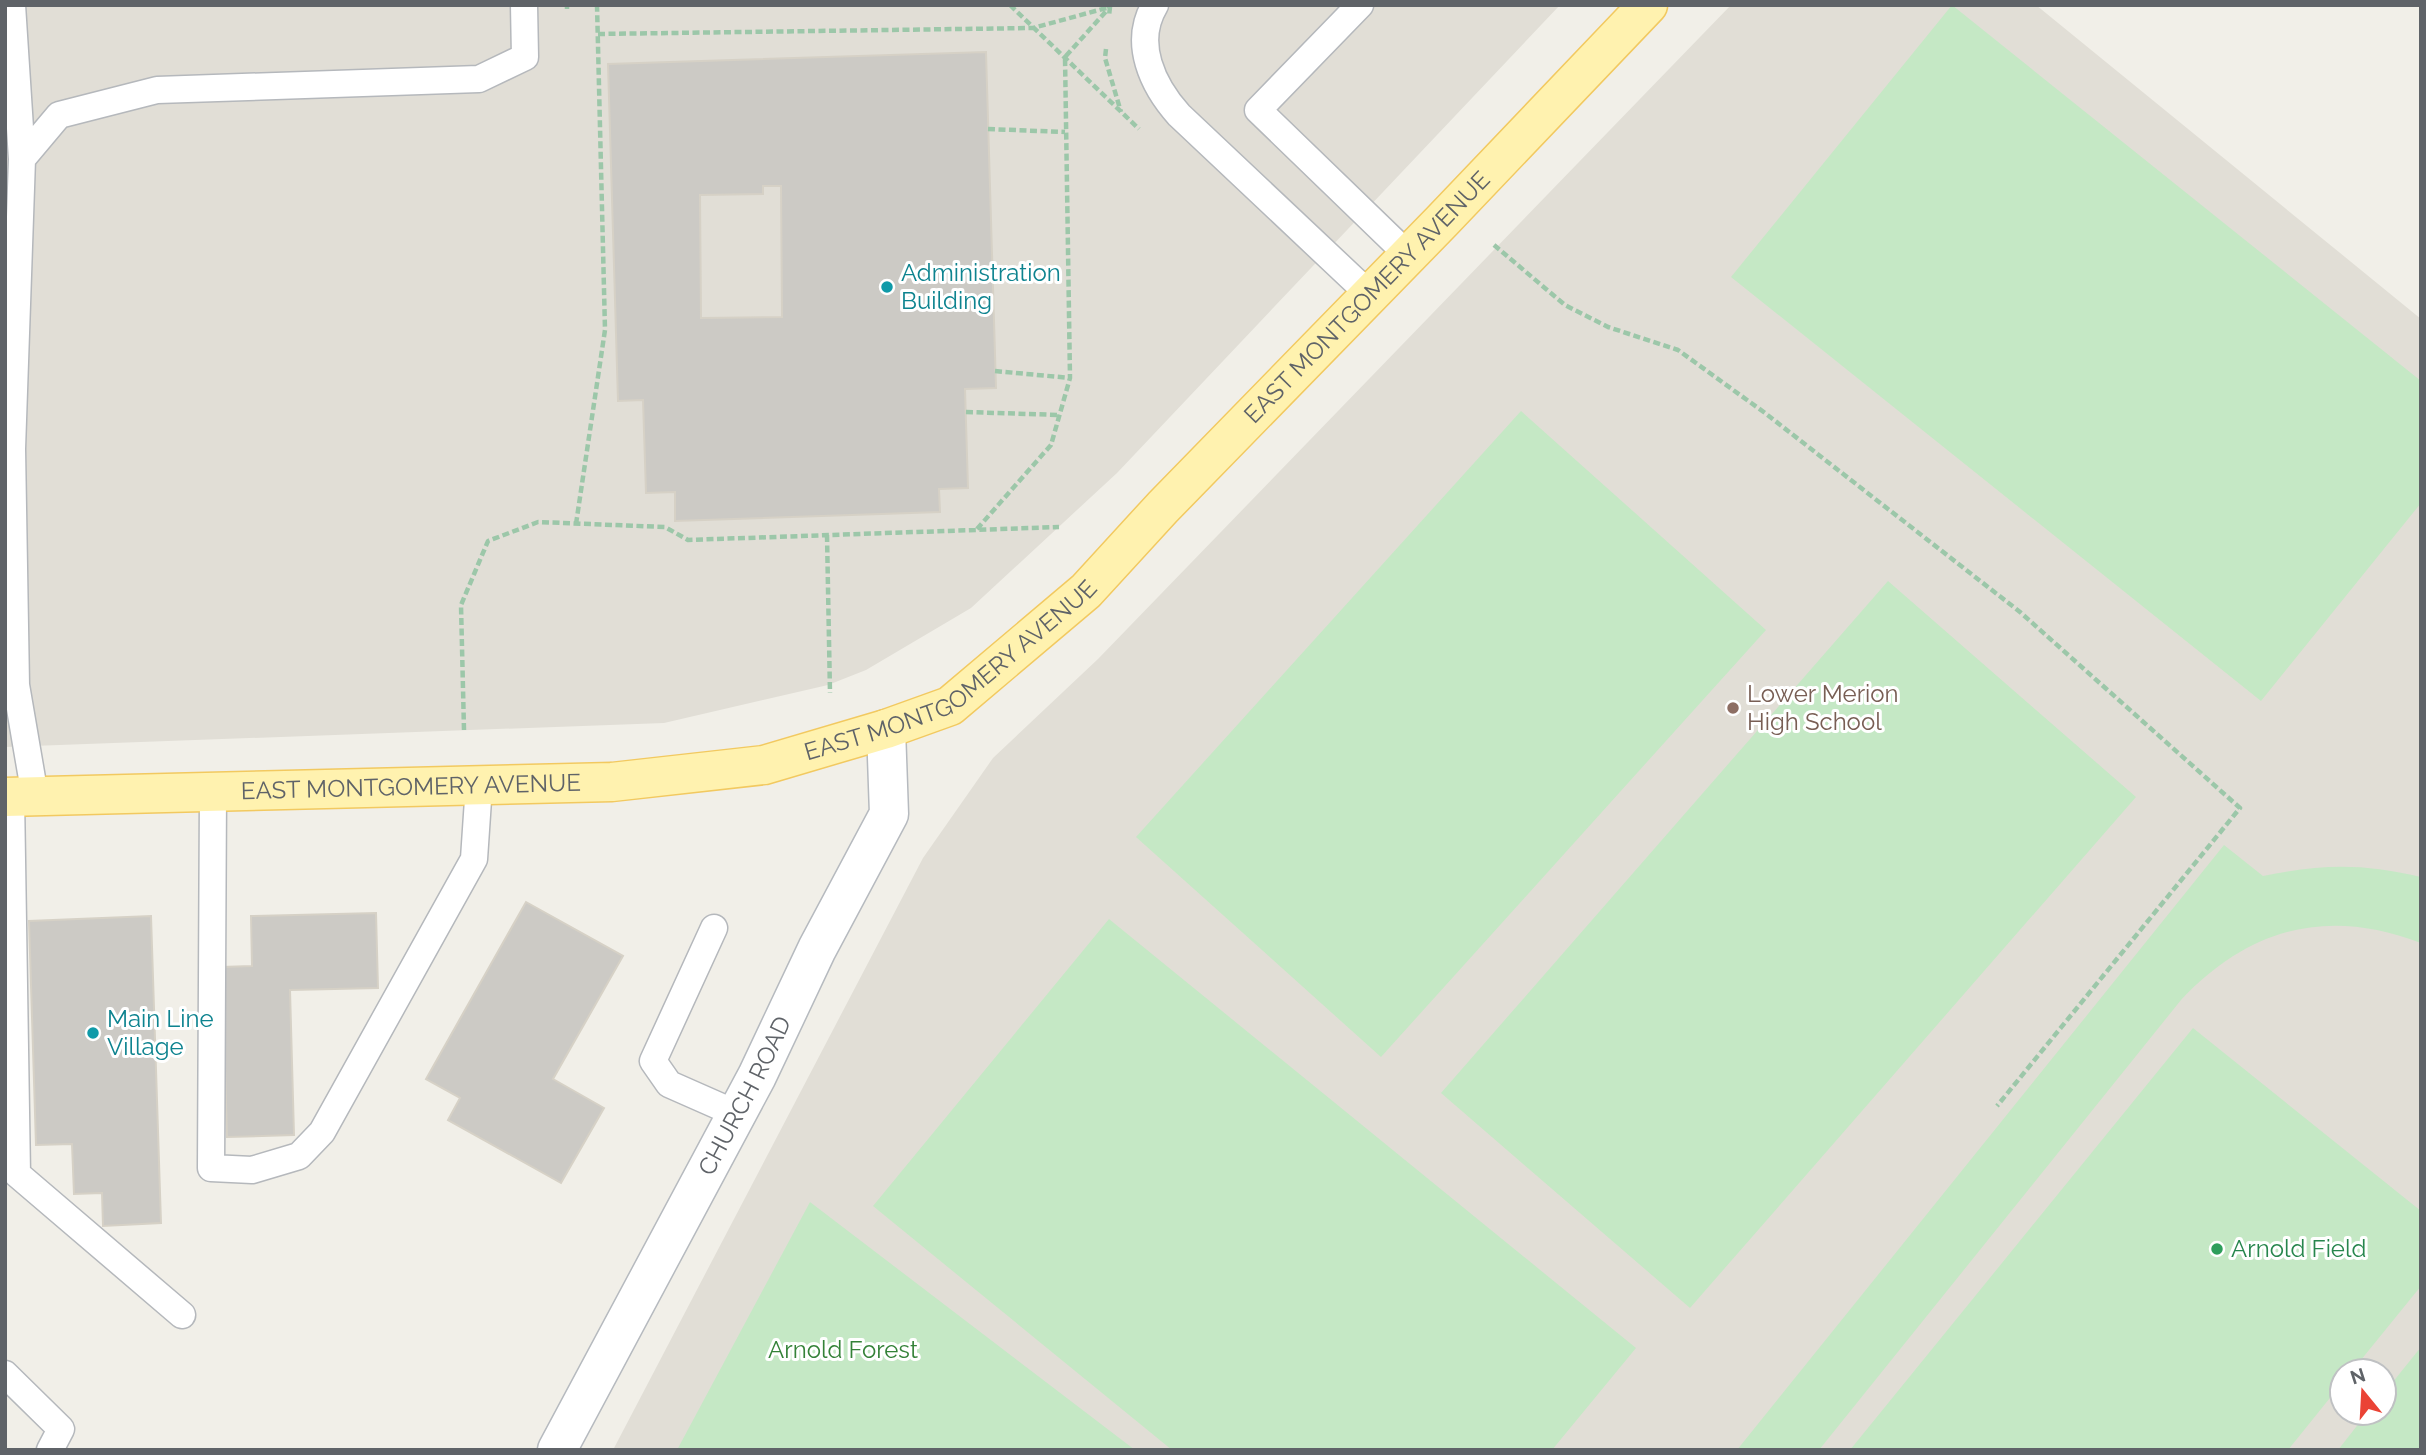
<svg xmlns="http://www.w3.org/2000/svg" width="2426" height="1455" viewBox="0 0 2426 1455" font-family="Raleway,sans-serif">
<rect width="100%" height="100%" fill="#f1efe8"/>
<path fill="#e1ded6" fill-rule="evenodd" d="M 5,5 L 1560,5 L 1117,473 L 971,608 L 866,670 L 828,685 L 664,723 L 5,747 Z
M 1731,5 L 2036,5 L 2421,319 L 2421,1450 L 613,1450 L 923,858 L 993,758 L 1098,659 ZM 2342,1371 L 2384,1371 L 2384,1413 L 2342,1413 Z"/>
<path fill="#c5e8c5" d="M 1952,5 L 2421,381 L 2421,503 L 2261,701 L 1731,277 Z
M 1521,411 L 1766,630 L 1381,1057 L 1136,837 Z
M 1888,581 L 2136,797 L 1690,1308 L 1441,1093 Z
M 2224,845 L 2263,876 C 2323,864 2361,863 2421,877 L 2421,943 C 2327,907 2249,928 2181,1000 L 1819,1450 L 1737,1450 Z
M 1109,919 L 1636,1348 L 1552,1450 L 1172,1450 L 873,1206 Z
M 2193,1028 L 2421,1211 L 2421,1286 L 2352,1371 L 2342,1371 L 2342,1383 L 2288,1450 L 1850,1450 Z
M 810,1202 L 1135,1450 L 677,1450 Z
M 2421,1347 L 2421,1449 L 2338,1450 L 2367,1413 L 2384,1413 L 2384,1393 Z"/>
<path fill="#cccac5" stroke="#d6d1c6" stroke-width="2" fill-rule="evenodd" d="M 986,52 L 996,388 L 965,389 L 968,488 L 939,489 L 940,512 L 675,521 L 675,492 L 646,493 L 643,400 L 618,401 L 608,64 ZM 763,186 L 781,186 L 782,317 L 701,318 L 700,195 L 763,194 Z
M 526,902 L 623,956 L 553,1079 L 604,1108 L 561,1183 L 448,1120 L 460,1098 L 426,1079 Z
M 376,913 L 378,988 L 290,990 L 294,1135 L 227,1137 L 222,967 L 252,966 L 251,916 Z
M 151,916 L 161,1223 L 103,1226 L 102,1193 L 74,1194 L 72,1144 L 36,1145 L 29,921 Z"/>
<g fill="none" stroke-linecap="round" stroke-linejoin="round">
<g stroke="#b5b8bc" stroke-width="29">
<path id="lane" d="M 12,5 L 22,159 L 12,449 L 16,685 L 35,796
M 1155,5 C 1132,43 1153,86 1179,115 L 1370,295
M 1360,5 L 1258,110 L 1408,255
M 22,159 L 59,115 L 157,90 L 479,79 L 525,57 L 524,5
M 213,792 L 211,1168 L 252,1170 L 299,1156 L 322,1132 L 474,859 L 479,785
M 11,797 L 17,1174 L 182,1315
M 714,928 L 653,1061 L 669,1084 L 737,1114
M 5,1374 L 61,1429 L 50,1450"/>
</g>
<g stroke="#b6babf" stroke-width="41">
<g id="secondary">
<path id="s1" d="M 557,1450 L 757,1076 L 817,949 L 889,814 L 886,729"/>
</g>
</g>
<g stroke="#f2c960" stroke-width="41">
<g id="primary">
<path id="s2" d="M 5,797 L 612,782 L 764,765 L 886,729 L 950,706 L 1086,591 L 1163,507 L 1442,221 L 1648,5"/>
</g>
</g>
<path stroke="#9cc7a9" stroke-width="4.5" stroke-dasharray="7 3.5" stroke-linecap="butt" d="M 567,5 L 567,9
M 1010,5 L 1139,129
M 598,34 L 1033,28 L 1110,7 L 1109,16
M 1106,49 L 1105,58 L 1121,112
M 988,129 L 1065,132
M 1494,245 L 1565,305 L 1608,327 L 1678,350 L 1765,413 L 2020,612 L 2240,808 L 1997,1106
M 995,371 L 1070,378
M 966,412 L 1059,415
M 576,524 L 605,330 L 597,5
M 977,529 L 1051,445 L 1070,378 L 1065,57 L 1109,8
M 827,535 L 830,693
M 464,730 L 461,605 L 488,541 L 538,522 L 665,527 L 688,540 L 1059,527"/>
<use href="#lane" stroke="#fff" stroke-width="26"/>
<use href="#secondary" stroke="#fff" stroke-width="38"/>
<use href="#primary" stroke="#fff2af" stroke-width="38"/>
</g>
<g fill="#0f9aa8" stroke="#fff" stroke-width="2.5">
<circle cx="887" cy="287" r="7"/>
<circle cx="93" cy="1033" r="7"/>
</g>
<circle fill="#8d6e63" stroke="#fff" stroke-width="2.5" cx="1733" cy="708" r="7"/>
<circle fill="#2e9e5b" stroke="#fff" stroke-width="2.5" cx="2217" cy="1249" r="7"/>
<g text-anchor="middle" stroke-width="6" stroke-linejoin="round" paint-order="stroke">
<g font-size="24" fill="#0d838f" stroke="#fff" text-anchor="start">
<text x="901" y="281">Administration<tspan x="901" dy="28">Building</tspan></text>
<text x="107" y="1027">Main Line<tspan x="107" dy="28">Village</tspan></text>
</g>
<g font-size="24" fill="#5f6368" stroke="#fff">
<text dy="8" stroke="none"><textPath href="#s2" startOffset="1540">EAST MONTGOMERY AVENUE</textPath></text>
<text dy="8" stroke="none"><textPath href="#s2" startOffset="973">EAST MONTGOMERY AVENUE</textPath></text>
<text dy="8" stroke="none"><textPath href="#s2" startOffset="406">EAST MONTGOMERY AVENUE</textPath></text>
<text dy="8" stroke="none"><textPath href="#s1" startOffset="401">CHURCH ROAD</textPath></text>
</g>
<g font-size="24" fill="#785e54" stroke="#fff" text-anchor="start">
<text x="1747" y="702">Lower Merion<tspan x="1747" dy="28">High School</tspan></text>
</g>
<g font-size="24" fill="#27864d" stroke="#fff" text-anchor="start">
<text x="2231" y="1257">Arnold Field</text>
</g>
<g font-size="24" fill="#348238" stroke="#fff">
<text x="843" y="1358">Arnold Forest</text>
</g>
</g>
<rect width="2426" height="1455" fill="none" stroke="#5f6368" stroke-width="14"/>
<g transform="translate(2363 1392) rotate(342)"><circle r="33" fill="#ffffff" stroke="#bfc1c3" stroke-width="2"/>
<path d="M0-5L12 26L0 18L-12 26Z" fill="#ea4335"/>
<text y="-10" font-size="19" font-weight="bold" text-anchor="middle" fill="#5f6368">N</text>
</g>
</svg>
